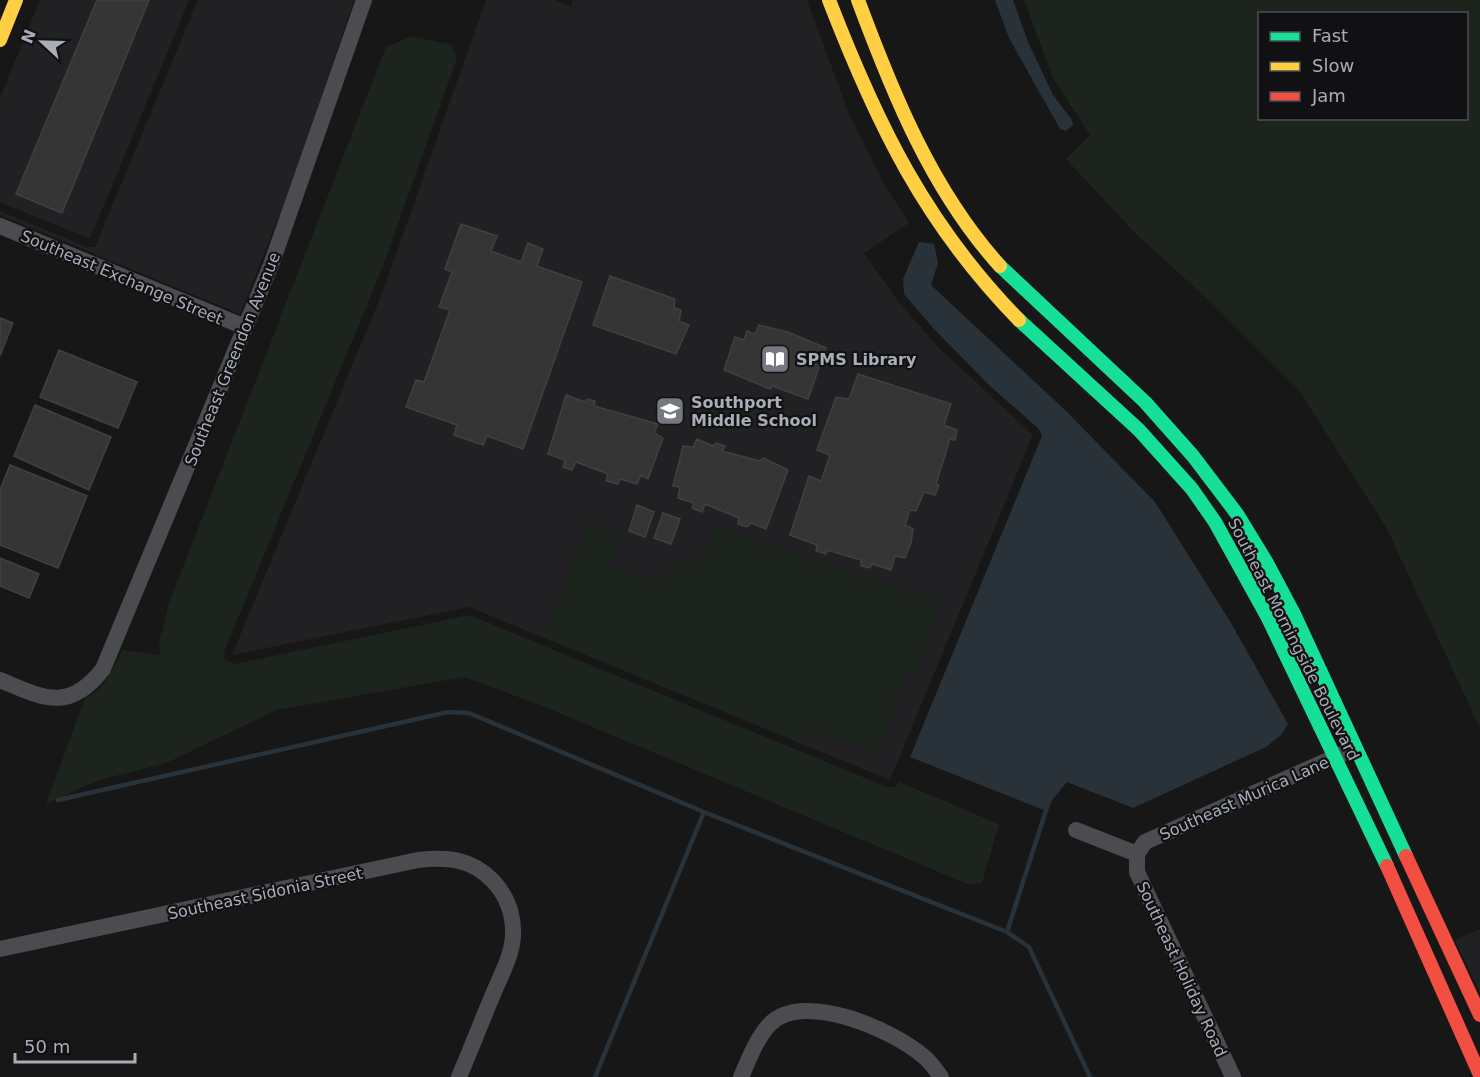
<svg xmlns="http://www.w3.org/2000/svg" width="1480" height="1077" viewBox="0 0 1480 1077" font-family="'DejaVu Sans',sans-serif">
<rect width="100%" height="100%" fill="#171717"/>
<path fill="#212123" d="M 40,0 L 189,0 L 90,239 L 0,202 L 0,98 Z
M 198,0 L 354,0 L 290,188 L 240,314 L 0,215 L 0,211 L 87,247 L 95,247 Z
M 486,0 L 555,0 L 571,6 L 573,0 L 807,0 L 849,114 L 881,179 L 909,223 L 864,253 L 897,300 L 937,346 L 1033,435 L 890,780 L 469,607 L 232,655 L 383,291 Z
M 1480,929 L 1480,993 L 1455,940 Z"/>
<path fill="#1d241e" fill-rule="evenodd" d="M 1024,0 L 1480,0 L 1480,728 L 1387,529 L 1299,390 L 1212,303 L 1136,234 L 1066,159 L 1090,135 L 1053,78 ZM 1260,14 L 1466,14 L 1466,118 L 1260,118 Z
M 412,36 L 452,45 L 457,58 L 383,266 L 224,652 L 225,660 L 235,664 L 469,615 L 887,787 L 895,787 L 899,782 L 999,824 L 982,883 L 970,885 L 540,705 L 464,677 L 277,710 L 166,763 L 99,780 L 46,804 L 85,698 C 106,688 113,670 122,650 L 160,655 L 159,643 L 169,603 L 386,47 Z
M 588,522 L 621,534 L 609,566 L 661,584 L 671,562 L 695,569 L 716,528 L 940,602 L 916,675 L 905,672 L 878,753 L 807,730 L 801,743 L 545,638 Z"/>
<path fill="#2a3239" d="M 995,0 L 1013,0 L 1028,42 L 1053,95 L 1072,120 L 1073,125 L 1066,131 L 1060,129 L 1009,38 Z
M 919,242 L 934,244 L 938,263 L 931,285 L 1066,411 L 1155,502 L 1231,623 L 1288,724 L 1281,735 L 1266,747 L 1133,808 L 1067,782 L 1044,810 L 910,757 L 1042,436 L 1039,429 L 990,386 L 934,329 L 904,294 L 903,279 Z"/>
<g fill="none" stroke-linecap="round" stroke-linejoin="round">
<path stroke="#2a3239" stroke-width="4.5" d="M 58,800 L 448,712 L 469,713 L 704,812 L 1007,932 L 1029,947 L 1090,1077
M 1007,932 L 1049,801
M 595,1077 L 704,812"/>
</g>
<path fill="#353536" stroke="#3f4043" stroke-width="1.5" d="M 97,0 L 149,0 L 62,213 L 16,194 Z
M 461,224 L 497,236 L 491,251 L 521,262 L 528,243 L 543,249 L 537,266 L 582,282 L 523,449 L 487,436 L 483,445 L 454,435 L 457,425 L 406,407 L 416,380 L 424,382 L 450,310 L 439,307 L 452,272 L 445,269 Z
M 610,276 L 675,299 L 674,308 L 681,310 L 679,321 L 689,325 L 676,354 L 593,325 Z
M 0,318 L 13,323 L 0,356 Z
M 759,325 L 788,332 L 826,348 L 808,399 L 772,386 L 770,389 L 724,370 L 735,337 L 744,340 L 747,331 L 755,334 Z
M 59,350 L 137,382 L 118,428 L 40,397 Z
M 858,374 L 951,404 L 944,425 L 957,430 L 955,440 L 950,439 L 936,484 L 939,485 L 935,495 L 924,492 L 916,511 L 910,510 L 905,525 L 913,529 L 911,543 L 905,558 L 895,556 L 891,570 L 872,564 L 870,568 L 861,566 L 861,560 L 827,550 L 826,554 L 816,551 L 817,545 L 790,535 L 809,476 L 821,481 L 829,458 L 830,455 L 817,450 L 836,397 L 849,399 Z
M 566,395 L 585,402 L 587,399 L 595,401 L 594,406 L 658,424 L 654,433 L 663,438 L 648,479 L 641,475 L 637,484 L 620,479 L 618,484 L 606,481 L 608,474 L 576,462 L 572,470 L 563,467 L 565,460 L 548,454 Z
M 35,405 L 111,437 L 89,490 L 14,456 Z
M 697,439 L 713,446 L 716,443 L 725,446 L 722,451 L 760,461 L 763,458 L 788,470 L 766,529 L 751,523 L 747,527 L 738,524 L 739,518 L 705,504 L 702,512 L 692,508 L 694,503 L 678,498 L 680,487 L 673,486 L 683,446 L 693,447 Z
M 10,465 L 87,496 L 58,568 L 0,545 L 0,490 Z
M 637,505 L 654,512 L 645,537 L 629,531 Z
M 663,513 L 680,519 L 671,544 L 654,538 Z
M 0,558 L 39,574 L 29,598 L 0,586 Z"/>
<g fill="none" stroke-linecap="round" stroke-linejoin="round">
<path stroke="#4b4c50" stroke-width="16" d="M 0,226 L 245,327
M 0,680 C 43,698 69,713 103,669 L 271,265 L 364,0
M 1076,830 L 1137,854
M 0,949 L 418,860 C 447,857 471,858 493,881 C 507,896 514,915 513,936 C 512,955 501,975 494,992 C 482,1020 471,1049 459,1077
M 741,1077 C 749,1059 756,1039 770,1024 C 803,990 893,1030 923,1056 C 930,1061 936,1070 941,1077
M 1233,1077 L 1137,872 L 1137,854 L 1145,842 L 1344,753"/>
<path stroke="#16e098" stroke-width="14" d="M 1000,266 L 1145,402 L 1193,456 L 1237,514 L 1267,563 L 1294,614 L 1406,856
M 1019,320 L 1139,430 L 1192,489 L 1215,522 L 1267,616 L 1387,866"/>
<path stroke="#ffcf43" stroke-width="14" d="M 829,0 C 877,124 925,224 1019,320
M 858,0 C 893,94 932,191 1000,266
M 0,40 L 16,0"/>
<path stroke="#f24e42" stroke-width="14" d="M 1406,856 L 1480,1015
M 1387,866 L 1480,1075"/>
</g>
<defs>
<g id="library-square" transform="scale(1.5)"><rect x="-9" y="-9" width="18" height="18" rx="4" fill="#757880" stroke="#111113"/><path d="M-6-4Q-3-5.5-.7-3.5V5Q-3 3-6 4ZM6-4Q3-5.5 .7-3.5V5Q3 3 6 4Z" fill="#fff"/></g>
<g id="school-square" transform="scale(1.5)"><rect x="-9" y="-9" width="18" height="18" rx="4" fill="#757880" stroke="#111113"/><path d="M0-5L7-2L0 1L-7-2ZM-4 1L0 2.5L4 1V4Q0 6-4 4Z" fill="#fff"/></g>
</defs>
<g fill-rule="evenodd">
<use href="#library-square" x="775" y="359"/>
<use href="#school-square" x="670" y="411"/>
</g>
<g text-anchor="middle" stroke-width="4.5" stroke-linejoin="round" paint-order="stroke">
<g font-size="16" fill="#a8adb8" stroke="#111113">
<text transform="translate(122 277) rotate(23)" y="6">Southeast Exchange Street</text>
<text transform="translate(232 359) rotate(-68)" y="6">Southeast Greendon Avenue</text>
<text transform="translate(1294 639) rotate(63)" y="6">Southeast Morningside Boulevard</text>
<text transform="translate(1244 798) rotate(-24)" y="6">Southeast Murica Lane</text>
<text transform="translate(265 893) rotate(-12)" y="6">Southeast Sidonia Street</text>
<text transform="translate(1182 969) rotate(65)" y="6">Southeast Holiday Road</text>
</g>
<g font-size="16" font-weight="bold" fill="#a8adb8" stroke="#111113" text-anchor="start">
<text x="796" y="365">SPMS Library</text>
<text x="691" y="408">Southport<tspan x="691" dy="18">Middle School</tspan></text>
</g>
</g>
<rect x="1258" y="12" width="210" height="108" fill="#111113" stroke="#4d4f55" stroke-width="1.5"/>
<rect x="1270" y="32" width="30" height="9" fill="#16e098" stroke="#4d4f55" stroke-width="1.5"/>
<text x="1312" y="42" font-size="18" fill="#a8adb8">Fast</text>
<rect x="1270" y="62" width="30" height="9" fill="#ffcf43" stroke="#4d4f55" stroke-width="1.5"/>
<text x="1312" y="72" font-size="18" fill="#a8adb8">Slow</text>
<rect x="1270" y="92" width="30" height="9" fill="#f24e42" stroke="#4d4f55" stroke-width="1.5"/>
<text x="1312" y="102" font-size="18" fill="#a8adb8">Jam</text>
<g transform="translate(42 42) rotate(292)" stroke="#111113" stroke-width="4.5" paint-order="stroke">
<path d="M0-4.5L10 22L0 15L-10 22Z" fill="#a8adb8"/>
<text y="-9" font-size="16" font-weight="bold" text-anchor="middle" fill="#a8adb8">N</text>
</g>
<path d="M15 1053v9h120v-9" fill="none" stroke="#a8adb8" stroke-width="3"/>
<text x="24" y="1053" font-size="18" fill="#a8adb8" stroke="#111113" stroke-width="4.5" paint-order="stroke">50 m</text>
</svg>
